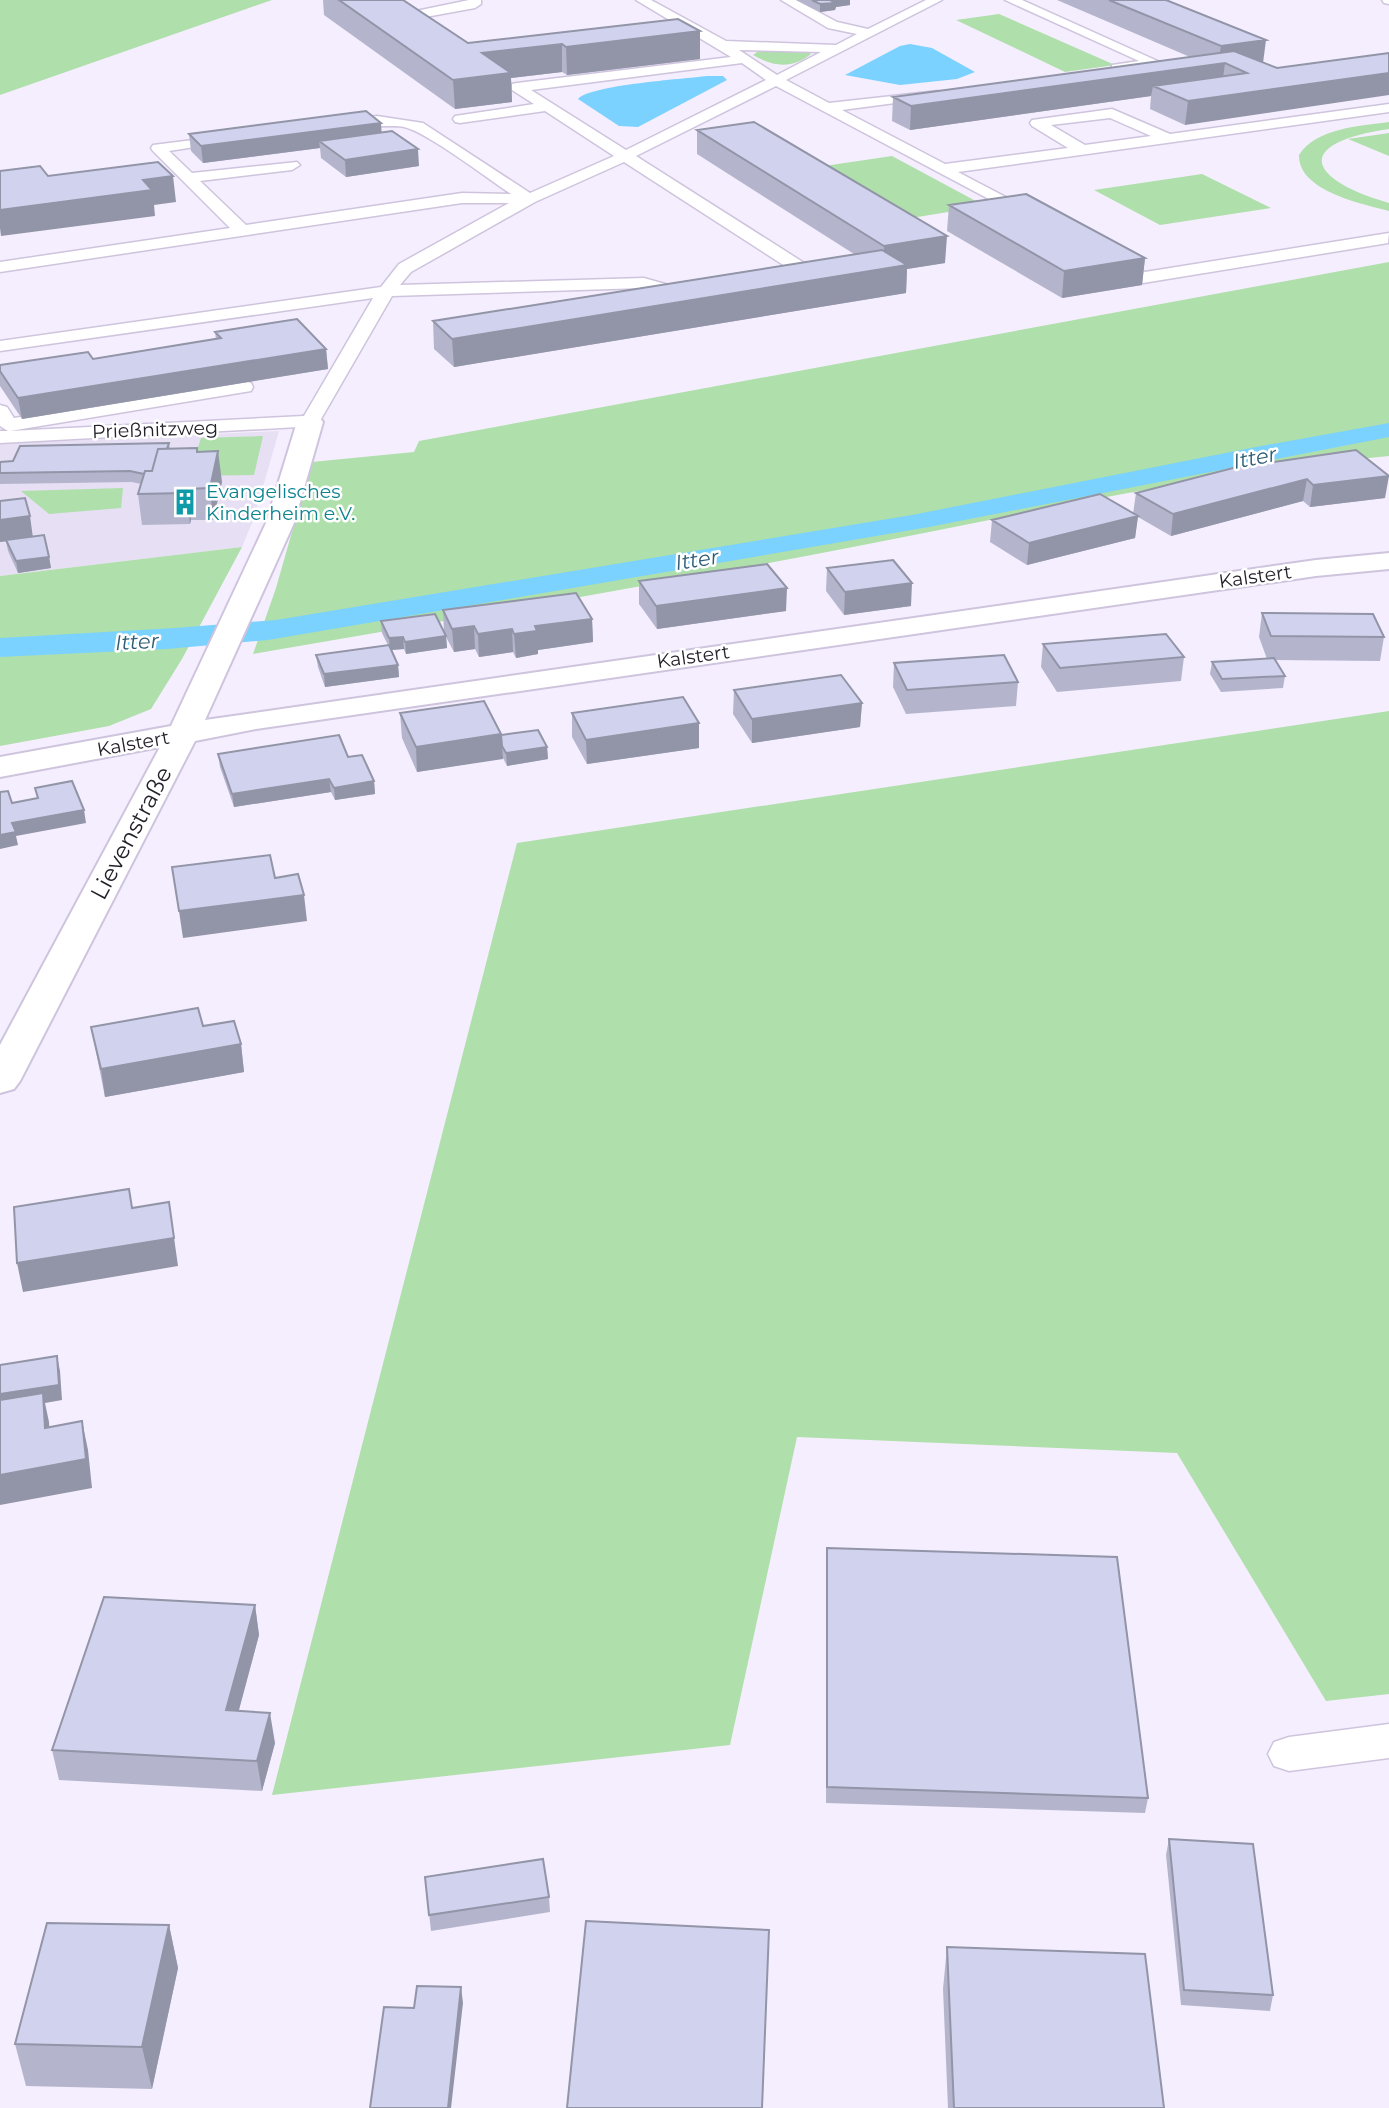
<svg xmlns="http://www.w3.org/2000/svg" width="1389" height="2108" viewBox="0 0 1389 2108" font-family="Montserrat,sans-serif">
<rect width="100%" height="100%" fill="#f5eefe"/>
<path fill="#e7dff3" d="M 279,431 L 254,518 L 242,547 L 0,576 L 0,444 Z"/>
<path fill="#afdfaa" d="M 0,0 L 272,0 L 0,95 Z
M 999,14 L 1115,65 L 1065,72 L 956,20 Z
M 760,50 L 808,51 L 811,54 C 793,69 773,67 753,55 Z
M 1389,122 L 1389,129 C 1293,143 1306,179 1389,203 L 1389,211 C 1362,204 1298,191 1299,155 C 1316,128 1360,126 1389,122 Z
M 1389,133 L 1389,156 L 1348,139 Z
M 892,156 L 985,206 L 893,221 L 804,169 Z
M 1202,174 L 1271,208 L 1160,225 L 1094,190 Z
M 1389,262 L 1389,456 C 1210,472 1034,512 858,546 C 656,585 454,619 253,654 L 276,588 L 312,462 L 414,452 L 419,441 Z
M 263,436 L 254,475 L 189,476 L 201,438 Z
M 123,488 L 121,508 L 49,514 L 21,491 Z
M 242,547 L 182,659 L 151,709 L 109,726 L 0,746 L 0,576 Z
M 1389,711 L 1389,1694 L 1326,1701 L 1177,1453 L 797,1437 L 730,1745 L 272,1795 L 517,843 Z"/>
<path fill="#7bd2fe" d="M 910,44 L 932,48 L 975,72 L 957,79 L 900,85 L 845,75 L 900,46 Z
M 707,76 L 723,76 L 727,80 L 638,127 L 619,126 L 578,99 C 590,85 683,79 707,76 Z
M 1389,423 L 1389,437 L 929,527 L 268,640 L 167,649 L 0,657 L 0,638 L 175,628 L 276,620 L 912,515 L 1261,446 Z"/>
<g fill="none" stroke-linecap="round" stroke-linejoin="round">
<g stroke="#cec4dd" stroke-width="3">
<path id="lane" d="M 469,0 L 481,0 L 481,4 L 475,8 L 420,18 L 414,14 L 416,11 Z
M 636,0 L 651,0 L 726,41 L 836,45 L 857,34 L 828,28 L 781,0 L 796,0 L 837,22 L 868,29 L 926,0 L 942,0 L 786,80 L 829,103 L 938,91 L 940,94 L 933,98 L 842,110 L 945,164 L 1068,148 L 1032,126 L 1030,123 L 1032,120 L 1112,109 L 1170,134 L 1389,104 L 1389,112 L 958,172 L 1038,214 L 1040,217 L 1032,222 L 776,86 L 636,156 L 809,266 L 811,270 L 809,274 L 774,280 L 768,279 L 766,275 L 768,271 L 788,268 L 624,162 L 535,202 L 411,272 L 400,285 L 644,278 L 679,288 L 682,292 L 679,296 L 656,300 L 647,295 L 652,291 L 643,288 L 392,296 L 317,426 L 0,443 L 0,431 L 8,431 L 0,426 L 0,405 L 7,407 L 14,418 L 244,381 L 251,383 L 253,387 L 251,391 L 10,431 L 304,416 L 373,298 L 0,351 L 0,341 L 381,287 L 399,264 L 509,203 L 462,203 L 0,272 L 0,262 L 230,228 L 153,151 L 151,148 L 153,145 L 233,135 L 235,138 L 233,141 L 169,151 L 192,173 L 297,162 L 300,165 L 292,170 L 200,181 L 246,225 L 462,193 L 511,194 C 488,179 427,132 404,127 C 387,123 337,132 329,124 L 331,121 L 377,116 L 423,123 L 530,193 L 614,156 L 545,111 L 460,123 L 455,122 L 453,119 L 455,116 L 534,104 L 512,90 L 512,84 L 517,83 L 731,57 ZM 739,50 L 821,52 L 777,75 ZM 742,63 L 766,80 L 626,150 L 531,90 ZM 1110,118 L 1151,136 L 1085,145 L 1051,125 Z
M 1005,0 L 1022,0 L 1162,63 L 1155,67 L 1112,71 L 1112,65 L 1139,61 Z
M 1382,0 L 1389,0 L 1389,4 L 1384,3 Z
M 1389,233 L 1388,243 L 1143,283 L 1098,258 L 1106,253 L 1112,254 L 1145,272 Z
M 1389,1724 L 1389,1758 L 1289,1771 L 1274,1766 L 1268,1754 L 1274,1742 L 1289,1737 Z"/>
</g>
<g stroke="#cec4dd" stroke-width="4">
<path id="street" d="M 310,414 L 319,417 L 323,422 L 294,523 L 205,720 L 1316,560 L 1389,553 L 1389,569 L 1316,576 L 256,729 L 195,741 L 20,1081 L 14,1089 L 0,1093 L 0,1045 L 160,747 L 0,777 L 0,757 L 171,726 L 266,523 L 297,422 L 301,417 Z"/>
</g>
<use href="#lane" fill="#fff" fill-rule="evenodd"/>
<use href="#street" fill="#fff" fill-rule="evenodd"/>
</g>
<path fill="#b4b5cd" d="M 323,0 L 403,0 L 468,43 L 678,19 L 700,59 L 567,75 L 562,72 L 511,78 L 512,102 L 455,109 L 324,15 Z
M 796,0 L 850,0 L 850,5 L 836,7 L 835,10 L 820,12 Z
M 1057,0 L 1166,0 L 1263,63 L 1185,125 L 1150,109 L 1151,96 L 910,130 L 892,121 L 893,97 L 1190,57 Z
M 697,130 L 945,263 L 907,269 L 906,293 L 454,367 L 434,349 L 433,321 L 854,254 L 697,154 Z
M 381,132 L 419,166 L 346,177 L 321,158 L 320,148 L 203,163 L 191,151 L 189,134 Z
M 949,205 L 1145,258 L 1142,285 L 1062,298 L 947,231 Z
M 215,332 L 326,349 L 328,369 L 22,419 L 0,386 L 0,365 L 93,359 L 216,339 Z
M 169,443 L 170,449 L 198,452 L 222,482 L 213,520 L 191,520 L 190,524 L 142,525 L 138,494 L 141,484 L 132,482 L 0,484 L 0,462 L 13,461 Z
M 1274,462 L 1385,498 L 1310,507 L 1303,501 L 1171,536 L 1138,517 L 1135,538 L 1027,565 L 990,542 L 992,520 L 1133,514 L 1136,493 Z
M 0,501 L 33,536 L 49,557 L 51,568 L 18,573 L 8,551 L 6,541 L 0,542 Z
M 827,568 L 911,606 L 844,615 L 826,591 Z
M 639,581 L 786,611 L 657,629 L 639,604 Z
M 443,610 L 592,619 L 593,642 L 538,650 L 538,654 L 516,658 L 513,652 L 479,657 L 475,649 L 454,652 L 446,637 L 447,648 L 406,654 L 404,649 L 392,650 L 398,665 L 399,677 L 325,687 L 318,667 L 316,655 L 388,645 L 382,633 L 381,621 L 444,633 Z
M 1262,613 L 1384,637 L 1380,661 L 1275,660 L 1285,676 L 1283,688 L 1221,692 L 1210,674 L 1212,662 L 1267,659 L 1259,637 Z
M 1043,644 L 1184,657 L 1181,681 L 1057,692 L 1041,667 Z
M 894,663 L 1018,682 L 1016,706 L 906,714 L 893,687 Z
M 734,690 L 862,703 L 860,727 L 752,743 L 733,714 Z
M 400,713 L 501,735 L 547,747 L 548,759 L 507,766 L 503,758 L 417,772 L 402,738 Z
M 572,713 L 699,748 L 587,764 L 572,737 Z
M 218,754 L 348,757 L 374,781 L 375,794 L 335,800 L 331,792 L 234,807 L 220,767 Z
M 203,1026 L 241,1044 L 244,1072 L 105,1097 L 91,1027 Z
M 827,1548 L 1148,1798 L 1145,1813 L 826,1803 Z
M 255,1605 L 259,1635 L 239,1710 L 275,1743 L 262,1791 L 59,1780 L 52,1750 Z
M 1169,1839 L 1273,1995 L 1270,2011 L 1181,2005 L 1166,1855 Z
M 425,1877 L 549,1897 L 550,1912 L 431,1931 Z
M 169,1925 L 178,1968 L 152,2089 L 26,2086 L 15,2044 Z
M 947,1947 L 1164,2108 L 948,2108 L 943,1989 Z"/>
<path fill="#9294a7" d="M 830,0 L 850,0 L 850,5 L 836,7 L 835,10 L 820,12 L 820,4 Z
M 700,31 L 700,59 L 567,75 L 566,47 Z
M 1266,40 L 1263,63 L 1225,63 L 1222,86 L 1153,86 L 1151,96 L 910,130 L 911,106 L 1218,64 L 1221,46 Z
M 562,44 L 562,72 L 511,78 L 512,102 L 455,109 L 453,80 L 482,53 Z
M 1389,73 L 1389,95 L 1185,125 L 1188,101 Z
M 381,123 L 382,139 L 319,141 L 320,148 L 203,163 L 201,146 Z
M 418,149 L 419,166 L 346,177 L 345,160 Z
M 173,176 L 176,202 L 154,205 L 155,216 L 1,236 L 0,228 L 0,210 L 143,180 Z
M 947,236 L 945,263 L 907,269 L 906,293 L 454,367 L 452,339 L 883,269 L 884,246 Z
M 1145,258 L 1142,285 L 1062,298 L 1064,271 Z
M 326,349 L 328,369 L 22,419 L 18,398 Z
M 218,451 L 222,482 L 213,520 L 210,488 Z
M 1389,476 L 1385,498 L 1310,507 L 1313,485 Z
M 1307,479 L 1303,501 L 1171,536 L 1173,514 Z
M 187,489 L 191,520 L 190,524 L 186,493 Z
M 30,516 L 33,538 L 0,542 L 0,520 Z
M 1138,516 L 1135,538 L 1027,565 L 1029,543 Z
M 49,557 L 51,568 L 18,573 L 16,561 Z
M 912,583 L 911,606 L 844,615 L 845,592 Z
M 787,588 L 786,611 L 657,629 L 656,606 Z
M 592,619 L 593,642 L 538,650 L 538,654 L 516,658 L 514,634 L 535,626 Z
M 474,626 L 475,649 L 454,652 L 452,629 Z
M 512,629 L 513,652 L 479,657 L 478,634 Z
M 446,636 L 447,648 L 406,654 L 405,642 Z
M 403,637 L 404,649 L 390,650 L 389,638 Z
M 398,665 L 399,677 L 325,687 L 324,674 Z
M 862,703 L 860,727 L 752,743 L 752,719 Z
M 699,723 L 699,748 L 587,764 L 586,740 Z
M 501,734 L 503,759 L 417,772 L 416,747 Z
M 547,747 L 548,759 L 507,766 L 506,753 Z
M 329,779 L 331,792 L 234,807 L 232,794 Z
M 374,781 L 375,794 L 335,800 L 334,788 Z
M 84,810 L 86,823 L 16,836 L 18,845 L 0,849 L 0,835 L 12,823 Z
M 304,895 L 307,921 L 183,938 L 179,911 Z
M 241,1044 L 244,1072 L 105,1097 L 101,1069 Z
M 169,1202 L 178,1266 L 23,1292 L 17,1263 Z
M 57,1356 L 60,1371 L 62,1400 L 45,1403 L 49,1422 L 51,1457 L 0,1410 L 0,1394 Z
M 82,1421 L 88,1450 L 92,1488 L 0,1505 L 0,1475 Z
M 255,1605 L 259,1635 L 231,1739 L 226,1710 Z
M 270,1713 L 275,1743 L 262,1791 L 257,1761 Z
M 169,1925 L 178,1968 L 152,2089 L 142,2047 Z
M 461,1987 L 463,2003 L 451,2108 L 448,2108 Z"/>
<path fill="#d1d3ee" stroke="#9294a7" stroke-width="2" d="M 339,0 L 403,0 L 468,43 L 678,19 L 700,31 L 566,47 L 562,44 L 482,53 L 511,73 L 453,80 Z
M 812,0 L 830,0 L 836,3 L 820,4 Z
M 1109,0 L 1166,0 L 1266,40 L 1221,46 Z
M 1234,51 L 1277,68 L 1389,53 L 1389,73 L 1188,101 L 1153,86 L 1247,73 L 1225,63 L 911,106 L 893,97 Z
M 366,111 L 381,123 L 201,146 L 189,134 Z
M 754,122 L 947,236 L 884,246 L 697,130 Z
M 392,131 L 418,149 L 345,160 L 319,141 Z
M 158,162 L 173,176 L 143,180 L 152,190 L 0,210 L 0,171 L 40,166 L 48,176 Z
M 1026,194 L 1145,258 L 1064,271 L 949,205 Z
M 882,250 L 907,265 L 452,339 L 433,321 Z
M 297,319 L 326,349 L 18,398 L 0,371 L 0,365 L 88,352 L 93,359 L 221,338 L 215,332 Z
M 169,443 L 167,449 L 158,449 L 152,471 L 145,471 L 144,474 L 130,471 L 0,473 L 0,462 L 13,461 L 20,446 Z
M 197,448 L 197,452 L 218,451 L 210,488 L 187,489 L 186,493 L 138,494 L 145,471 L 152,471 L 158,449 Z
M 1356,450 L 1389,476 L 1313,485 L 1307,479 L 1173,514 L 1136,493 L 1268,459 L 1274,462 Z
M 1100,494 L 1138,516 L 1029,543 L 992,520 Z
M 25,498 L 30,516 L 0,520 L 0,501 Z
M 44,535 L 49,557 L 16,561 L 6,540 Z
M 893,560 L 912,583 L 845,592 L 827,568 Z
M 767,564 L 787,588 L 656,606 L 639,581 Z
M 576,593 L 592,619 L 535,626 L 537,631 L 514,634 L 512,629 L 478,634 L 474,626 L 452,629 L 443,610 Z
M 1262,613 L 1373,614 L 1384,637 L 1271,636 Z
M 435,614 L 446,636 L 405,642 L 403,637 L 389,638 L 381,621 Z
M 1166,634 L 1184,657 L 1060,668 L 1043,644 Z
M 389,645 L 398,665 L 324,674 L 316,655 Z
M 1004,655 L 1018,682 L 907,690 L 894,663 Z
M 1274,658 L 1285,676 L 1222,679 L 1212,662 Z
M 841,675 L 862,703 L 752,719 L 734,690 Z
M 683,697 L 699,723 L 586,740 L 572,713 Z
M 484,701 L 501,734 L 416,747 L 400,713 Z
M 538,730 L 547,747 L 506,753 L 502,746 L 501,735 Z
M 339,735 L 348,757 L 362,755 L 374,781 L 334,788 L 329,779 L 232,794 L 218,754 Z
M 72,781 L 84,810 L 12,823 L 16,832 L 0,835 L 0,792 L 8,791 L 12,803 L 38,798 L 35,788 Z
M 270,855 L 275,878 L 298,874 L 304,895 L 179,911 L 172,867 Z
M 198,1008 L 203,1026 L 234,1021 L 241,1044 L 101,1069 L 91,1027 Z
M 129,1189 L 132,1208 L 169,1202 L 174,1238 L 17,1263 L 14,1207 Z
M 57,1356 L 59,1385 L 0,1394 L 0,1365 Z
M 43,1393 L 45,1428 L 82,1421 L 86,1459 L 0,1475 L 0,1400 Z
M 827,1548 L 1117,1557 L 1148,1798 L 827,1787 Z
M 104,1597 L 255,1605 L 226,1710 L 270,1713 L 257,1761 L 52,1750 Z
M 1169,1839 L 1253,1844 L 1273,1995 L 1184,1990 Z
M 543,1859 L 549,1897 L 429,1915 L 425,1877 Z
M 586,1921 L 769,1930 L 762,2108 L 567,2108 Z
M 47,1923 L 169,1925 L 142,2047 L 15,2044 Z
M 947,1947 L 1145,1954 L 1164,2108 L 954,2108 Z
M 417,1986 L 461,1987 L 448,2108 L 370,2108 L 384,2007 L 414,2008 Z"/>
<defs>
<g id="building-bare" transform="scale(2.1)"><path d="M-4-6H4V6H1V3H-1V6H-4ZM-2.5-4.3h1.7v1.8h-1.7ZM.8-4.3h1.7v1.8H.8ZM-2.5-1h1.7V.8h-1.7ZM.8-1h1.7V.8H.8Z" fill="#0f9aa8" stroke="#fff" stroke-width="2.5" paint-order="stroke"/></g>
</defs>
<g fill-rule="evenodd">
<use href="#building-bare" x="185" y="502"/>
</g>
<g text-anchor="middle" stroke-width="5" stroke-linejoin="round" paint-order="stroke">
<g font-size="19" fill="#25212a" stroke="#fff">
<text transform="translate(155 429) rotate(-2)" y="7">Prießnitzweg</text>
<text transform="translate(1255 576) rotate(-8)" y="7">Kalstert</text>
<text transform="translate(693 656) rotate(-8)" y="7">Kalstert</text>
<text transform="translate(133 743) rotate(-10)" y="7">Kalstert</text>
</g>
<g font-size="19" fill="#0d838f" stroke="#fff" text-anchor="start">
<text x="206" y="498">Evangelisches<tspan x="206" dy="22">Kinderheim e.V.</tspan></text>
</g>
<g font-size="21" font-style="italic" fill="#2e5d74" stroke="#fff">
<text transform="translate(1255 458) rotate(-11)" y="7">Itter</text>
<text transform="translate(697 560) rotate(-9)" y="7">Itter</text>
<text transform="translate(137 642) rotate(-3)" y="7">Itter</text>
</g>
<g font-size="23" fill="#25212a" stroke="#fff">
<text transform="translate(131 833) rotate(-62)" y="8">Lievenstraße</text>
</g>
</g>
</svg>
